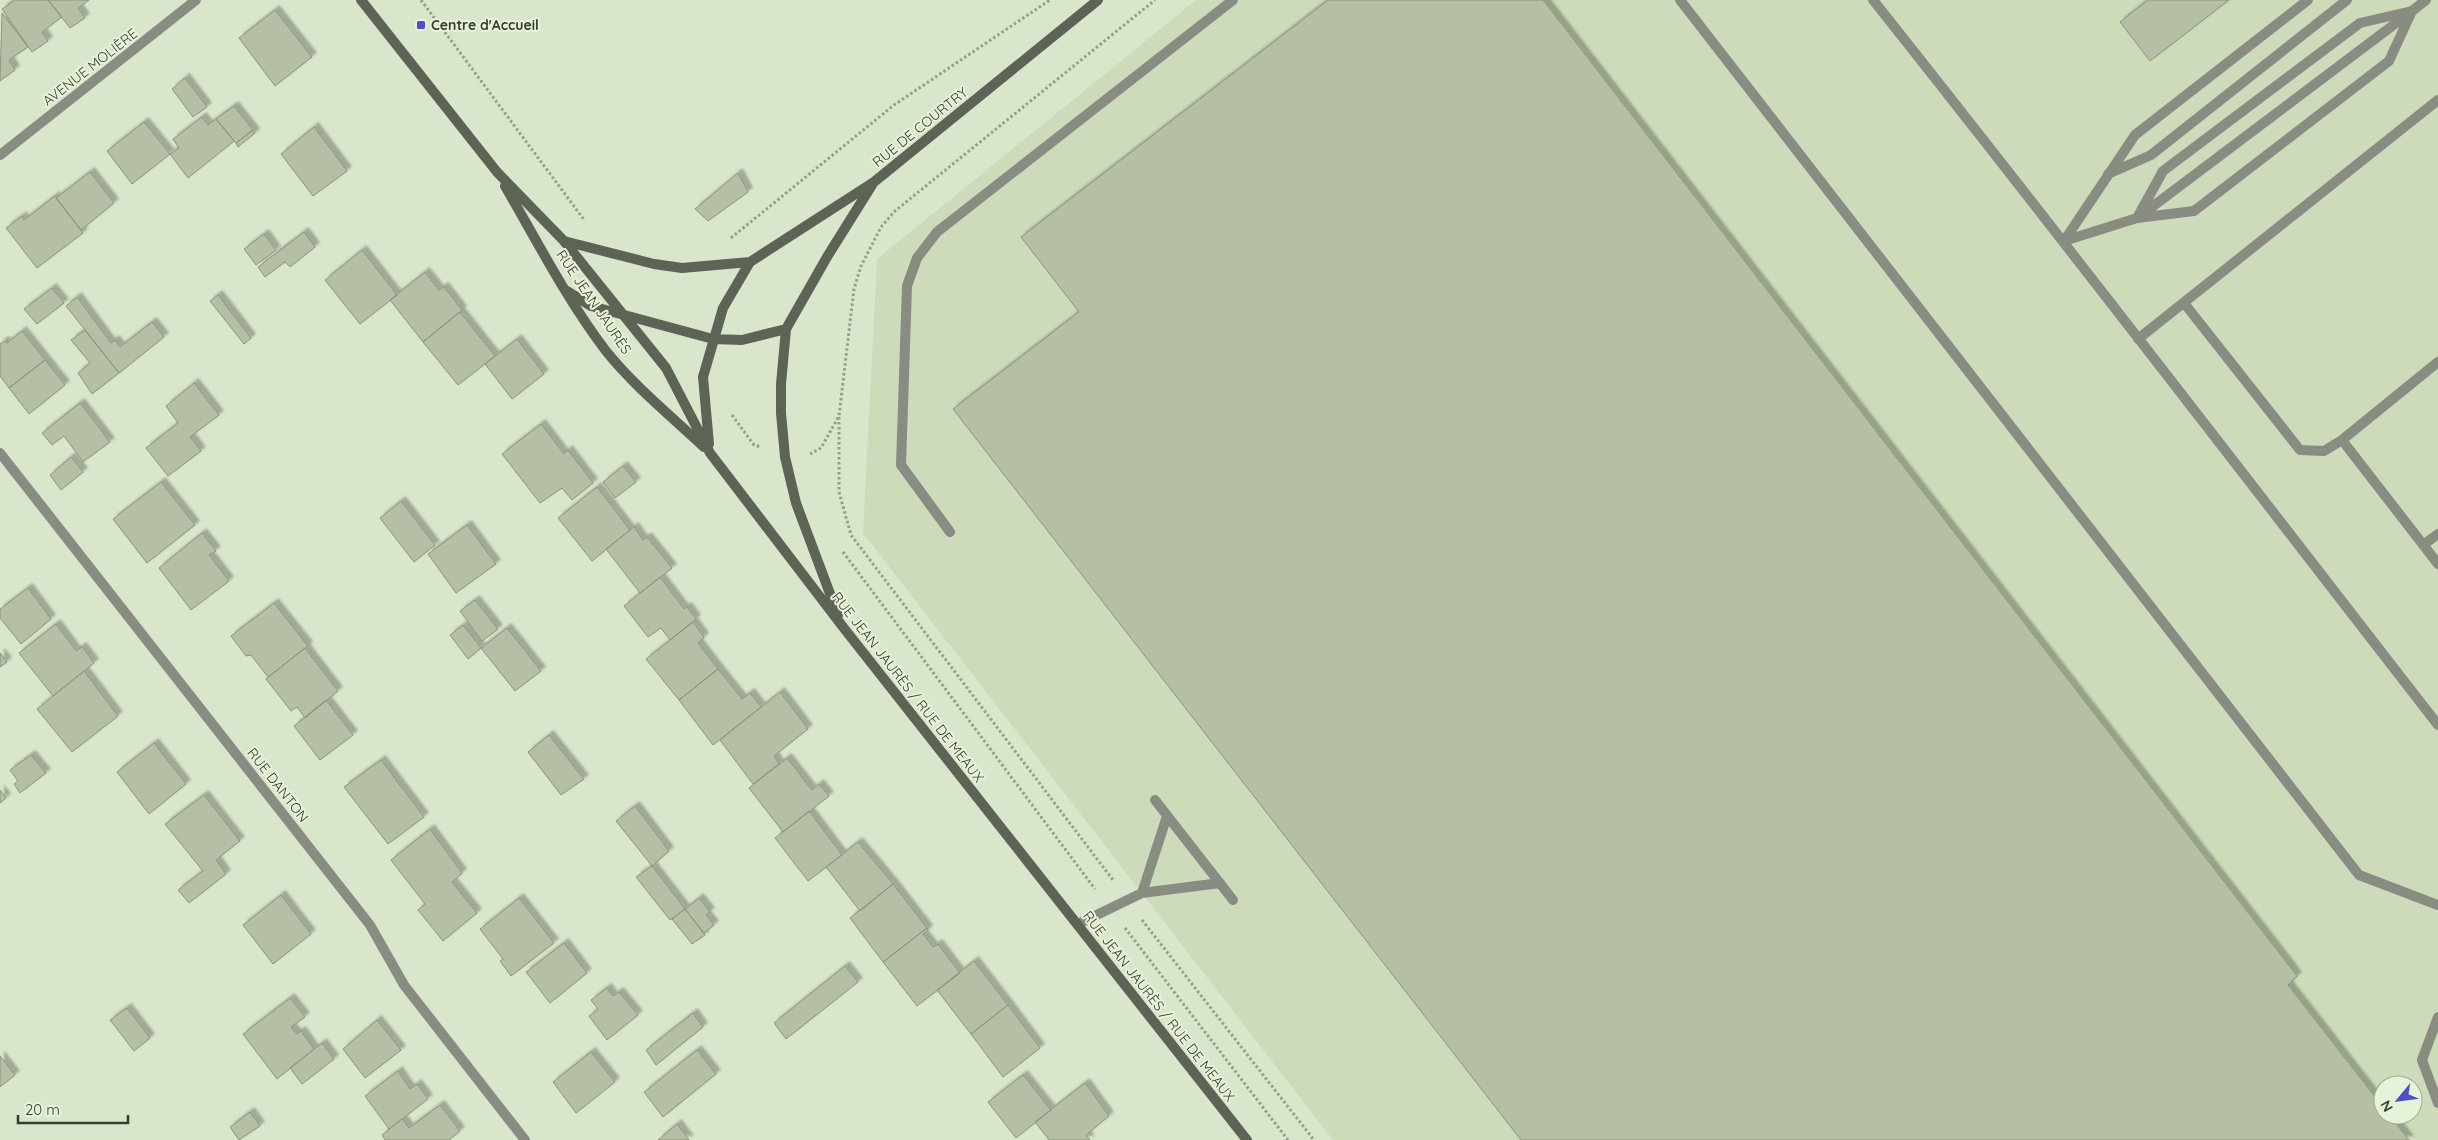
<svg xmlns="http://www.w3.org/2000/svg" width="2438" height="1140" viewBox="0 0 2438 1140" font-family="Quicksand,sans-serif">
<defs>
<filter id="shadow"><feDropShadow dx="4.5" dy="-4.5" stdDeviation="1" flood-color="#0004"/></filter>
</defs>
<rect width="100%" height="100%" fill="#dae6cb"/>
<path fill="#cddbba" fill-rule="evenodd" d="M 1196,0 L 2438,0 L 2438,1140 L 1333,1140 L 863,533 L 877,259 ZM 2383,1085 L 2413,1085 L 2413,1115 L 2383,1115 Z"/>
<path fill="#b4bfa5" stroke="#8a947c" filter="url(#shadow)" d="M 15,0 L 48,0 L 62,17 L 42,32 L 48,41 L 32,52 L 2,9 Z
M 48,0 L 89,0 L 78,8 L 85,18 L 70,28 Z
M 1328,0 L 1543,0 L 2297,976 L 2288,985 L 2383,1107 L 2383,1115 L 2389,1115 L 2409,1140 L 1521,1140 L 953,409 L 1079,312 L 1021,237 Z
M 2148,0 L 2229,0 L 2150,61 L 2120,22 Z
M 275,10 L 312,57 L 275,86 L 239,38 Z
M 2,13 L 28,47 L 9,60 L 15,70 L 0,81 Z
M 185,78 L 207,107 L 193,117 L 172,89 Z
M 234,106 L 253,130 L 236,143 L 216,119 Z
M 202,117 L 208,125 L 216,119 L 234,141 L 188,178 L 170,154 L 179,148 L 173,139 Z
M 144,122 L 170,154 L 132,184 L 107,151 Z
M 314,127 L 347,171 L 313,196 L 281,154 Z
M 253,130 L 255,133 L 238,147 L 236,143 Z
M 90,172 L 114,203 L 81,230 L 56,198 Z
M 738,173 L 748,192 L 708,221 L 695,209 Z
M 55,196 L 83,233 L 37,268 L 6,228 L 22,216 L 24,220 Z
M 304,232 L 315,247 L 290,267 L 285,262 L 265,277 L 258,267 Z
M 264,234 L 276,250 L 256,265 L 244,249 Z
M 362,250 L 397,295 L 360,324 L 325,280 Z
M 425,272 L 439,290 L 444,287 L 462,310 L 423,342 L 390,300 Z
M 52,288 L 64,303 L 37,324 L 24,309 Z
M 218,295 L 251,338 L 244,344 L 210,301 Z
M 77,297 L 111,343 L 115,340 L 120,347 L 152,322 L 164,337 L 119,373 L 66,306 Z
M 460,312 L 495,356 L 458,385 L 423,342 Z
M 85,330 L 119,373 L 92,394 L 78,373 L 90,363 L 71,340 Z
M 22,331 L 45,360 L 9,388 L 0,376 L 0,344 L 4,341 L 7,343 Z
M 517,339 L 544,374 L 512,399 L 485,364 Z
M 45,360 L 65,385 L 29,414 L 9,388 Z
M 194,383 L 219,415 L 190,437 L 201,451 L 168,476 L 146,448 L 178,423 L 166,406 Z
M 80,403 L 110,442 L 83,462 L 64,436 L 52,445 L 42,433 Z
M 541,424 L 564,454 L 568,450 L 593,483 L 572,500 L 562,488 L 540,503 L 502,454 Z
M 71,457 L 83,472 L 61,490 L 50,475 Z
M 623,466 L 636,482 L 615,498 L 603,482 Z
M 161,482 L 195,525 L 147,563 L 113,519 Z
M 597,487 L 630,530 L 592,561 L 558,518 Z
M 401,501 L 435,545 L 414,562 L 380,518 Z
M 467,525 L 496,564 L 456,593 L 428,554 Z
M 634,527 L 643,540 L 647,537 L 672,568 L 640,593 L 606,549 Z
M 202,533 L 216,551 L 209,555 L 229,581 L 191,610 L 159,568 Z
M 660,577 L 684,609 L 687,607 L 696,619 L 670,640 L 661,628 L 648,637 L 624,606 Z
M 28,588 L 51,619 L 21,644 L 0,618 L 0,609 Z
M 475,600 L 498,629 L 482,641 L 460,611 Z
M 274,603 L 308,646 L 268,677 L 251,655 L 246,656 L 231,636 Z
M 693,622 L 704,637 L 698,643 L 718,669 L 679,700 L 646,659 Z
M 56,624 L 76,651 L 82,647 L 94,663 L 53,696 L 19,653 Z
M 463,625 L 481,648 L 468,659 L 450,635 Z
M 507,628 L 541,671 L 515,691 L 481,648 Z
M 305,648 L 338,691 L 305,718 L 297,707 L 291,711 L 266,679 Z
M 0,653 L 7,662 L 0,667 Z
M 718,669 L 742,699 L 750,693 L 761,707 L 713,745 L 679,700 Z
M 84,671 L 118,716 L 72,752 L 37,709 Z
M 780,692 L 808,729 L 774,756 L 779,764 L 753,784 L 720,740 Z
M 326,700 L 353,735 L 320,760 L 294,726 Z
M 549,735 L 584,779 L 561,795 L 528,752 Z
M 154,743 L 186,784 L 149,814 L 117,772 Z
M 31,755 L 46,773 L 20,793 L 14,784 L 18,781 L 10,770 Z
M 787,758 L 812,790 L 819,784 L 829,796 L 783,832 L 749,788 Z
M 381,760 L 424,817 L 388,844 L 344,787 Z
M 0,790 L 6,798 L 0,803 Z
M 204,795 L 240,841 L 216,860 L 226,874 L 189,903 L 178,890 L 203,871 L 165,824 Z
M 635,806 L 669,851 L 652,866 L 616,821 Z
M 809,811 L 842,855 L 808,881 L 775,838 Z
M 430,829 L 462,873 L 452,882 L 477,913 L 443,941 L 418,910 L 425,904 L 391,860 Z
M 858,842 L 893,884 L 860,911 L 826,867 Z
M 652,866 L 685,909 L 670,920 L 636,877 Z
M 893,884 L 927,928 L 883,962 L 850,918 Z
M 281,895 L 311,934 L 273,964 L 243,925 Z
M 519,898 L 554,943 L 511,976 L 500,961 L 503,959 L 480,929 Z
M 699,898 L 710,912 L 706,915 L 714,925 L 704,933 L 685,909 Z
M 685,909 L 705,935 L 692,944 L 672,919 Z
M 927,928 L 928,930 L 923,934 L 933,947 L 938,944 L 960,973 L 917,1006 L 883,962 Z
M 564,943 L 587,973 L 550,1003 L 526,972 Z
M 974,961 L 1008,1005 L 971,1034 L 937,990 Z
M 845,966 L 858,982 L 786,1039 L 774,1023 Z
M 607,988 L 613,996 L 619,992 L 638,1015 L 607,1040 L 589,1016 L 598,1009 L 591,1000 Z
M 290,998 L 305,1017 L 291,1027 L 297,1034 L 301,1031 L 314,1049 L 277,1079 L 243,1034 Z
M 1008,1005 L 1040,1048 L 1003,1077 L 971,1034 Z
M 127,1008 L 150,1038 L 134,1051 L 110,1020 Z
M 693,1013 L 703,1027 L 656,1065 L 646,1050 Z
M 377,1020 L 401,1050 L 365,1078 L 343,1049 Z
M 322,1043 L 334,1059 L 302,1084 L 290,1068 Z
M 697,1050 L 716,1074 L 663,1117 L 644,1092 Z
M 591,1052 L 615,1082 L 576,1113 L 553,1082 Z
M 0,1056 L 15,1075 L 0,1087 Z
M 398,1071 L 410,1089 L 417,1084 L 428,1099 L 389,1129 L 365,1096 Z
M 1023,1075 L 1051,1110 L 1016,1138 L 988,1102 Z
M 1085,1083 L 1109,1116 L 1086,1135 L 1090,1140 L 1049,1140 L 1035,1122 Z
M 440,1105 L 460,1131 L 449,1140 L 385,1140 L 382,1135 L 402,1119 L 409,1128 Z
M 250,1112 L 260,1126 L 239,1140 L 230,1127 Z
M 677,1124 L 689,1140 L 658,1140 Z"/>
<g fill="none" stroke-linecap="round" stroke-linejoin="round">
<path stroke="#959e8a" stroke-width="3" stroke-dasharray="2.5 2.5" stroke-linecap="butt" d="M 421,0 L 585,221
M 731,238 L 894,105 L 1050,0
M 732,415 L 754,445 L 761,447
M 839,417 L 839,492 L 851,535 L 1113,880
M 810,454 L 821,448 L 839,416 L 854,289 L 861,266 L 881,227 L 895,211 L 1155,0
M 843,552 L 1095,889
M 1142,920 L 1314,1140
M 1125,928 L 1288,1140"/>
<path stroke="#888c81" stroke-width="10" d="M 1680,0 L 2359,875 L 2438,905
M 1873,0 C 2064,240 2250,483 2438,725
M 2108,174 L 2151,155 L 2347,0
M 2140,216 L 2408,14
M 2137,218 L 2163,171 L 2360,23 L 2412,11
M 2064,241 L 2137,218 L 2194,211 L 2389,61 L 2412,11 L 2426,0
M 2064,241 L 2135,135 L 2308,0
M 2184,303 L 2300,450 L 2324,451 L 2342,440
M 2138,339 L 2438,100
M 2438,362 L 2342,440 L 2438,564
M 950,532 L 901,465 L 907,286 L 917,258 L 937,232 L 1233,0
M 2423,545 L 2438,534
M 1155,800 L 1233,900
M 1142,893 L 1167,816
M 1078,924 L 1142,893 L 1220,883
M 2438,1017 L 2422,1060 L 2438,1103"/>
<path stroke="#888c81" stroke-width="10" d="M 0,155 L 196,0
M 0,453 L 370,925 L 404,985 L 525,1140"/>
<path stroke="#5e6455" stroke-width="10" d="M 361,0 L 497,172 L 564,241 L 666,368 L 710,453 L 843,627 L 1247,1140
M 505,186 C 537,241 567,300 606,351 C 634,386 671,416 704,447
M 564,241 L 654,264 L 682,268 L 750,262
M 567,291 L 591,306 L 713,339 L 742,340 L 786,329
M 709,444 L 703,377 L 723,308 L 750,262 L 874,182 L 1098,0
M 838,615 L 796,503 L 785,457 L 781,413 L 781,384 L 786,329 L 827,257 L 872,185"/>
</g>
<rect fill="#4c50c6" stroke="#e7f3d8" stroke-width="2" x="416" y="20" width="10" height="10" rx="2.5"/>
<g text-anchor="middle" stroke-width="4" stroke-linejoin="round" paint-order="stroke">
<g font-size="14" font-weight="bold" fill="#383c32" stroke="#e7f3d8" text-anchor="start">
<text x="431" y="30">Centre d'Accueil</text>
</g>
<g font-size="14" fill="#383c32" stroke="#e7f3d8">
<text transform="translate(90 67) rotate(-38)" y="5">AVENUE MOLIÈRE</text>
<text transform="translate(920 127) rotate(-39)" y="5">RUE DE COURTRY</text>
<text transform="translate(594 302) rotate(56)" y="5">RUE JEAN JAURÈS</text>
<text transform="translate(908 687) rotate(52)" y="5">RUE JEAN JAURÈS / RUE DE MEAUX</text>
<text transform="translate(278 785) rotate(52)" y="5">RUE DANTON</text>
<text transform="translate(1159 1006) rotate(52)" y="5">RUE JEAN JAURÈS / RUE DE MEAUX</text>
</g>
</g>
<g transform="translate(2398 1100) rotate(241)"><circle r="24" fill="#e7f3d8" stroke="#a1aa96"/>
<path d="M0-4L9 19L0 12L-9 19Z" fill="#4c50c6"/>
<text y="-8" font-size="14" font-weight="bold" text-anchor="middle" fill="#383c32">N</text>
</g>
<path d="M18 1115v8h110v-8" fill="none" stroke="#383c32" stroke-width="2.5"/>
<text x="25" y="1115" font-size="15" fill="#383c32" stroke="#e7f3d8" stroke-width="4" paint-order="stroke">20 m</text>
</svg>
